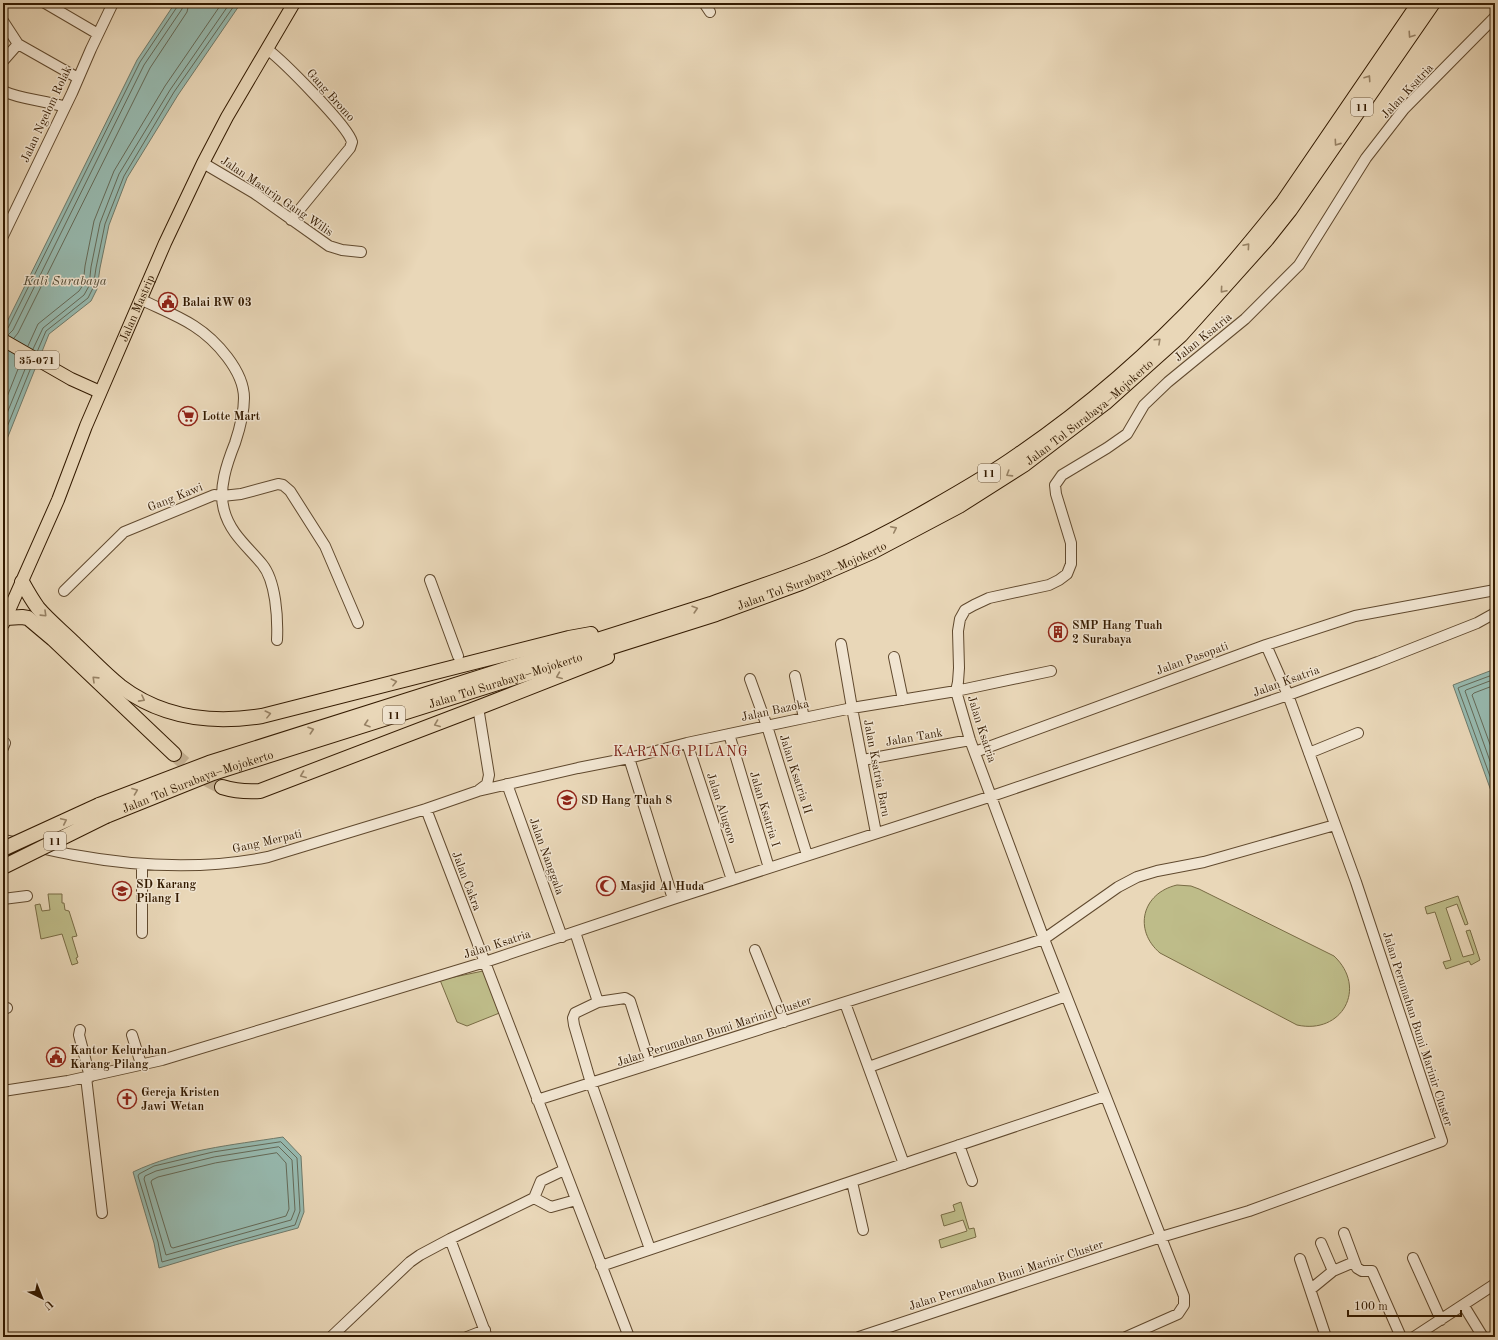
<svg xmlns="http://www.w3.org/2000/svg" width="1498" height="1340" viewBox="0 0 1498 1340" font-family="'Old Standard TT',serif">
<rect width="100%" height="100%" fill="#e9d7b8"/>
<filter id="stains"><feTurbulence type="fractalNoise" baseFrequency=".005" numOctaves="4"/><feColorMatrix values="0 0 0 0 .2 0 0 0 0 .09 0 0 0 0 .02 0 0 0 .5 -.17"/></filter>
<radialGradient id="worn" r=".72"><stop offset=".6" stop-color="#630" stop-opacity="0"/><stop offset="1" stop-color="#630" stop-opacity=".3"/></radialGradient>
<path fill="#bebc89" stroke="#786b44" d="M 1177,885 L 1191,886 L 1199,889 L 1334,956 C 1368,988 1342,1035 1297,1025 L 1160,953 C 1133,930 1142,893 1177,885 Z
M 48,894 L 62,894 L 62,903 L 64,903 L 65,910 L 69,911 L 77,936 L 72,937 L 78,957 L 76,958 L 78,963 L 72,965 L 62,934 L 41,939 L 35,905 L 40,904 L 42,911 L 50,910 Z
M 1458,896 L 1468,924 L 1465,925 L 1457,904 L 1446,908 L 1463,957 L 1474,954 L 1466,931 L 1470,930 L 1480,960 L 1471,965 L 1469,961 L 1446,969 L 1443,962 L 1451,960 L 1435,912 L 1427,914 L 1425,907 Z
M 483,971 L 502,1012 L 467,1026 L 457,1022 L 440,980 Z
M 961,1202 L 969,1229 L 974,1228 L 976,1237 L 941,1248 L 939,1240 L 967,1231 L 963,1220 L 944,1226 L 941,1215 L 955,1211 L 953,1205 Z"/>
<path fill="#97bab0" stroke="#6f7a6a" d="M 175,3 L 241,3 L 178,95 L 127,178 L 109,225 L 100,268 L 97,289 L 91,301 L 49,334 L 3,449 L 3,330 L 137,60 Z
M 1495,669 L 1495,802 L 1453,685 Z
M 283,1137 L 301,1156 L 304,1212 L 298,1228 L 235,1245 L 159,1268 L 154,1243 L 133,1172 C 179,1150 232,1145 283,1137 Z"/>
<g fill="none" stroke-linecap="round" stroke-linejoin="round">
<path stroke="#656a58" stroke-width="1" d="M 3,331 L 6,330 L 8,328 L 140,62 L 177,7 L 178,3
M 8,335 L 13,330 L 144,65 L 182,9 L 183,3
M 14,338 L 18,333 L 150,68 L 187,12 L 189,3
M 28,346 L 38,324 L 79,291 L 83,285 L 85,266 L 94,221 L 114,171 L 165,86 L 222,3
M 33,349 L 43,328 L 84,295 L 89,286 L 91,267 L 100,223 L 119,174 L 170,90 L 230,3
M 37,352 L 46,331 L 88,298 L 93,288 L 96,268 L 105,224 L 124,176 L 174,92 L 236,3
M 3,407 L 22,359
M 3,423 L 28,362
M 3,437 L 32,365
M 1495,674 L 1460,687 L 1458,688 L 1495,790
M 1495,679 L 1466,690 L 1465,691 L 1495,775
M 1495,685 L 1474,693 L 1472,695 L 1495,758
M 281,1142 L 297,1158 L 300,1211 L 295,1225 L 162,1262 L 158,1242 L 138,1176 L 139,1174 L 154,1166 L 213,1152 Z
M 279,1147 L 292,1160 L 295,1210 L 291,1220 L 166,1255 L 144,1179 L 145,1176 L 156,1171 L 214,1157 Z
M 277,1153 L 286,1163 L 289,1209 L 286,1216 L 173,1248 L 171,1247 L 151,1182 L 152,1180 L 158,1177 L 215,1163 Z"/>
<path stroke="#c5b193" stroke-width="10" stroke-dasharray="10 5" stroke-linecap="butt" d="M 459,660 L 479,713"/>
<path stroke="#c5b193" stroke-width="14" stroke-dasharray="14 7" stroke-linecap="butt" d="M 174,754 C 190,768 202,779 222,787"/>
<g stroke="#60492e" stroke-width="12">
<path id="minor" d="M 45,3 L 98,34
M 704,3 L 710,12
M 3,21 L 18,44 L 78,78
M 267,49 C 283,61 348,126 352,142 L 350,148 L 291,220
M 3,61 L 18,44
M 3,91 C 22,100 45,100 65,107
M 203,163 L 254,193 L 329,246 L 342,250 L 361,252
M 3,236 L 72,93 L 91,49 L 113,3
M 140,299 C 158,308 177,315 194,326 C 216,340 244,371 244,398 C 244,414 240,428 235,443 C 227,463 218,489 224,510 C 230,533 247,546 262,564 C 276,581 278,618 277,640
M 430,580 L 458,656
M 64,591 L 124,532 L 214,495 L 222,496 L 241,494 L 278,484 L 283,485 L 290,491 L 325,546 L 358,623
M 841,644 L 852,708 L 876,833
M 894,657 L 903,700
M 795,676 L 804,718
M 750,679 L 767,726 L 807,855
M 479,713 L 489,775 L 487,784 L 479,790
M 729,734 L 769,868
M 687,743 L 732,880
M 3,748 L 5,743
M 975,752 L 1266,645 L 1355,616 L 1495,590
M 1309,753 L 1358,733
M 629,758 L 673,899
M 863,760 L 970,740
M 507,784 L 562,937
M 426,809 L 629,1337
M 3,840 C 27,844 50,851 74,855 C 139,867 203,870 268,857 L 426,809 L 478,791 L 578,768 L 629,758 L 687,743 L 804,718 L 852,708 L 956,691 L 1051,671
M 142,865 L 142,933
M 3,899 L 27,896
M 575,932 L 598,1002
M 755,950 L 784,1022
M 845,1003 L 904,1164
M 3,1009 L 7,1008
M 80,1030 L 79,1035 L 90,1077
M 132,1035 L 141,1064
M 869,1067 L 1066,996
M 86,1077 L 102,1213
M 3,1091 L 68,1081 L 162,1060 L 485,962 L 673,899 L 992,796 L 1288,695 L 1378,662 L 1477,623 L 1495,613
M 537,1100 L 1044,939 L 1118,887 L 1137,877 L 1157,871 L 1204,862 L 1335,825
M 959,1145 L 972,1181
M 852,1182 L 863,1230
M 534,1198 L 551,1207 L 576,1200
M 1344,1233 L 1357,1268 L 1362,1271 L 1372,1271 L 1401,1337
M 450,1239 L 487,1337
M 650,1249 L 591,1083 L 574,1025 L 573,1018 L 575,1013 L 598,1002 L 625,998 L 630,1001 L 650,1064
M 1413,1258 L 1441,1320
M 1300,1259 L 1326,1337
M 601,1266 L 1105,1096
M 1333,1271 L 1354,1262
M 1311,1289 L 1333,1271 L 1321,1243
M 1464,1306 L 1483,1337
M 331,1337 L 410,1262 L 420,1255 L 450,1239 L 534,1198 L 541,1181 L 564,1170
M 467,1337 L 485,1330
M 859,1337 L 1161,1237 L 1249,1211 L 1442,1141 L 1356,882 L 1288,695 L 1266,645
M 1126,1337 L 1178,1314 L 1184,1305 L 1184,1296 L 1044,939 L 970,740 L 956,691 L 958,682 L 959,668 L 958,631 L 960,619 L 965,610 L 974,605 L 989,598 L 1049,585 L 1059,580 L 1067,574 L 1071,564 L 1071,543 L 1056,494 L 1055,485 L 1062,475 L 1107,448 L 1127,434 L 1144,405 L 1168,382 L 1245,319 L 1299,265 L 1366,158 L 1404,109 L 1495,17
M 1414,1337 L 1495,1284"/>
</g>
<g stroke="#331a00" stroke-width="14">
<g id="major">
<path d="M 3,340 L 71,379 L 100,392"/>
<path id="s1" d="M 3,624 L 58,500 L 86,426 L 165,243 L 203,163 L 227,117 L 294,3"/>
</g>
</g>
<g stroke="#331a00" stroke-width="16">
<g id="highway">
<path d="M 22,582 C 27,591 32,600 38,608 C 49,621 63,632 75,644 C 90,658 104,673 120,686 C 162,718 212,724 262,716 L 569,638 L 591,634"/>
<path d="M 6,618 L 22,617 L 28,618 L 53,639 L 174,754"/>
<path d="M 222,787 C 235,791 246,792 260,791 L 485,705 L 607,657"/>
<path d="M 99,805 L 209,763 L 711,604 C 750,590 790,577 828,561 C 863,546 897,528 930,509 C 960,492 990,475 1018,455 C 1087,408 1152,351 1209,290 C 1235,262 1259,232 1283,202 L 1419,3"/>
<path id="s2" d="M 106,816 L 213,773 L 716,614 L 801,583 L 872,552 L 959,506 L 1025,464 L 1105,403 L 1181,335 L 1267,239 L 1290,210 L 1433,3"/>
</g>
</g>
<use href="#minor" stroke="#f1e5d1" stroke-width="10"/>
<use href="#major" stroke="#e9d7b8" stroke-width="12"/>
<use href="#highway" stroke="#e9d7b8" stroke-width="14"/>
<g stroke="#331a00" stroke-width="16" stroke-linecap="butt">
<path id="highway-bridge" d="M 3,849 L 99,805
M 3,867 L 106,816"/>
</g>
<use href="#highway-bridge" stroke="#e9d7b8" stroke-width="14"/>
</g>
<defs><path id="oneway-chevron" d="M-2-3.5L2.5 0L-2 3.5" fill="none" stroke-width="1.6" stroke-linecap="round" stroke-linejoin="round"/></defs>
<g stroke="#978265">
<use href="#oneway-chevron" transform="translate(1411 35) rotate(124)"/>
<use href="#oneway-chevron" transform="translate(1368 78) rotate(-56)"/>
<use href="#oneway-chevron" transform="translate(1337 143) rotate(125)"/>
<use href="#oneway-chevron" transform="translate(1247 246) rotate(-49)"/>
<use href="#oneway-chevron" transform="translate(1223 290) rotate(131)"/>
<use href="#oneway-chevron" transform="translate(1158 341) rotate(-43)"/>
<use href="#oneway-chevron" transform="translate(1009 474) rotate(148)"/>
<use href="#oneway-chevron" transform="translate(894 529) rotate(-26)"/>
<use href="#oneway-chevron" transform="translate(695 609) rotate(-17)"/>
<use href="#oneway-chevron" transform="translate(44 614) rotate(44)"/>
<use href="#oneway-chevron" transform="translate(559 676) rotate(158)"/>
<use href="#oneway-chevron" transform="translate(95 679) rotate(-136)"/>
<use href="#oneway-chevron" transform="translate(394 682) rotate(-14)"/>
<use href="#oneway-chevron" transform="translate(142 699) rotate(28)"/>
<use href="#oneway-chevron" transform="translate(268 714) rotate(-14)"/>
<use href="#oneway-chevron" transform="translate(367 724) rotate(162)"/>
<use href="#oneway-chevron" transform="translate(437 724) rotate(159)"/>
<use href="#oneway-chevron" transform="translate(311 730) rotate(-18)"/>
<use href="#oneway-chevron" transform="translate(303 775) rotate(159)"/>
<use href="#oneway-chevron" transform="translate(135 791) rotate(-21)"/>
<use href="#oneway-chevron" transform="translate(64 821) rotate(-25)"/>
</g>
<defs>
<g id="civic-ring" transform="scale(1)"><circle r="9.5" fill="#f1e5d1" stroke="#8f2418" stroke-width="1.5"/><path d="M-.6-6.5H3V-4.5H.6V-3L4-1V1h2V6H-6V1h2V-1L-.6-3ZM-1.2 2.5V6h2.4V2.5Z" fill="#8f2418"/></g>
<g id="supermarket-ring" transform="scale(1)"><circle r="9.5" fill="#f1e5d1" stroke="#8f2418" stroke-width="1.5"/><path d="M-6-5.5h2.5l.6 2H6L4.5 2H-2.5L-4.4-4H-6ZM-1.5 3.2a1.3 1.3 0 1 0 .1 0ZM3 3.2a1.3 1.3 0 1 0 .1 0Z" fill="#8f2418"/></g>
<g id="building-ring" transform="scale(1)"><circle r="9.5" fill="#f1e5d1" stroke="#8f2418" stroke-width="1.5"/><path d="M-4-6H4V6H1V3H-1V6H-4ZM-2.5-4.3h1.7v1.8h-1.7ZM.8-4.3h1.7v1.8H.8ZM-2.5-1h1.7V.8h-1.7ZM.8-1h1.7V.8H.8Z" fill="#8f2418"/></g>
<g id="school-ring" transform="scale(1)"><circle r="9.5" fill="#f1e5d1" stroke="#8f2418" stroke-width="1.5"/><path d="M0-5L7-2L0 1L-7-2ZM-4 1L0 2.5L4 1V4Q0 6-4 4Z" fill="#8f2418"/></g>
<g id="mosque-ring" transform="scale(1)"><circle r="9.5" fill="#f1e5d1" stroke="#8f2418" stroke-width="1.5"/><path d="M3.5-4.9A6 6 0 1 0 3.5 4.9A5 5 0 1 1 3.5-4.9Z" fill="#8f2418"/></g>
<g id="church-ring" transform="scale(1)"><circle r="9.5" fill="#f1e5d1" stroke="#8f2418" stroke-width="1.5"/><path d="M-1.2-6h2.4v3.5h3.3v2.4h-3.3V6h-2.4V-.1h-3.3v-2.4h3.3Z" fill="#8f2418"/></g>
</defs>
<g fill-rule="evenodd">
<use href="#civic-ring" x="168" y="302"/>
<use href="#supermarket-ring" x="188" y="416"/>
<use href="#building-ring" x="1058" y="632"/>
<use href="#school-ring" x="567" y="800"/>
<use href="#mosque-ring" x="606" y="886"/>
<use href="#school-ring" x="122" y="891"/>
<use href="#civic-ring" x="56" y="1057"/>
<use href="#church-ring" x="127" y="1099"/>
</g>
<g text-anchor="middle" stroke-width="3" stroke-linejoin="round" paint-order="stroke">
<g fill="#f1e5d1" stroke="#6c573f" stroke-width="1">
<rect x="1351" y="98" width="22" height="18" rx="3"/>
<rect x="15" y="351" width="44" height="18" rx="3"/>
<rect x="978" y="464" width="22" height="18" rx="3"/>
<rect x="383" y="706" width="22" height="18" rx="3"/>
<rect x="44" y="832" width="22" height="18" rx="3"/>
</g>
<g font-size="11" font-weight="bold" fill="#331a00">
<text x="1362" y="111">11</text>
<text x="37" y="364">35-071</text>
<text x="989" y="477">11</text>
<text x="394" y="719">11</text>
<text x="55" y="845">11</text>
</g>
<g font-size="12" fill="#331a00" stroke="#f1e5d1">
<text transform="translate(1407 91) rotate(-47)" y="4">Jalan Ksatria</text>
<text transform="translate(331 95) rotate(48)" y="4">Gang Bromo</text>
<text transform="translate(46 114) rotate(-65)" y="4">Jalan Ngelom Rolak</text>
<text transform="translate(277 196) rotate(34)" y="4">Jalan Mastrip Gang Wilis</text>
<text dy="4" stroke="none"><textPath href="#s1" startOffset="343">Jalan Mastrip</textPath></text>
<text transform="translate(1203 337) rotate(-39)" y="4">Jalan Ksatria</text>
<text dy="4" stroke="none"><textPath href="#s2" startOffset="1070">Jalan Tol Surabaya–Mojokerto</textPath></text>
<text transform="translate(175 497) rotate(-22)" y="4">Gang Kawi</text>
<text dy="4" stroke="none"><textPath href="#s2" startOffset="746">Jalan Tol Surabaya–Mojokerto</textPath></text>
<text transform="translate(1192 658) rotate(-20)" y="4">Jalan Pasopati</text>
<text dy="4" stroke="none"><textPath href="#s2" startOffset="422">Jalan Tol Surabaya–Mojokerto</textPath></text>
<text transform="translate(1286 681) rotate(-20)" y="4">Jalan Ksatria</text>
<text transform="translate(775 710) rotate(-12)" y="4">Jalan Bazoka</text>
<text transform="translate(982 729) rotate(72)" y="4">Jalan Ksatria</text>
<text transform="translate(914 737) rotate(-10)" y="4">Jalan Tank</text>
<text transform="translate(877 768) rotate(79)" y="4">Jalan Ksatria Baru</text>
<text transform="translate(796 774) rotate(72)" y="4">Jalan Ksatria II</text>
<text dy="4" stroke="none"><textPath href="#s2" startOffset="98">Jalan Tol Surabaya–Mojokerto</textPath></text>
<text transform="translate(722 808) rotate(72)" y="4">Jalan Alugoro</text>
<text transform="translate(765 809) rotate(73)" y="4">Jalan Ksatria I</text>
<text transform="translate(267 841) rotate(-13)" y="4">Gang Merpati</text>
<text transform="translate(547 856) rotate(70)" y="4">Jalan Nanggala</text>
<text transform="translate(467 881) rotate(69)" y="4">Jalan Cakra</text>
<text transform="translate(497 944) rotate(-18)" y="4">Jalan Ksatria</text>
<text transform="translate(1418 1029) rotate(72)" y="4">Jalan Perumahan Bumi Marinir Cluster</text>
<text transform="translate(714 1031) rotate(-18)" y="4">Jalan Perumahan Bumi Marinir Cluster</text>
<text transform="translate(1006 1275) rotate(-18)" y="4">Jalan Perumahan Bumi Marinir Cluster</text>
</g>
<g font-size="12" font-weight="bold" fill="#331a00" stroke="#f1e5d1" text-anchor="start">
<text x="182" y="306">Balai RW 03</text>
<text x="202" y="420">Lotte Mart</text>
<text x="1072" y="629">SMP Hang Tuah<tspan x="1072" dy="14">2 Surabaya</tspan></text>
<text x="581" y="804">SD Hang Tuah 8</text>
<text x="136" y="888">SD Karang<tspan x="136" dy="14">Pilang I</tspan></text>
<text x="620" y="890">Masjid Al Huda</text>
<text x="70" y="1054">Kantor Kelurahan<tspan x="70" dy="14">Karang Pilang</tspan></text>
<text x="141" y="1096">Gereja Kristen<tspan x="141" dy="14">Jawi Wetan</tspan></text>
</g>
<g font-size="13" font-style="italic" fill="#514a35" stroke="#f1e5d1">
<text x="65" y="285">Kali Surabaya</text>
</g>
<g font-size="14" letter-spacing="1" fill="#7a1f14" stroke="#f1e5d1">
<text x="681" y="756">KARANG PILANG</text>
</g>
</g>
<rect width="1498" height="1340" fill="none" stroke="#e9d7b8" stroke-width="16"/>
<rect x="4" y="4" width="1490" height="1332" fill="none" stroke="#331a00" stroke-width="2"/>
<rect x="8" y="8" width="1482" height="1324" fill="none" stroke="#331a00"/>
<g transform="translate(42 1298) rotate(137)" stroke="#f1e5d1" stroke-width="3" paint-order="stroke">
<path d="M0-3L7 15L0 10L-7 15Z" fill="#331a00"/>
<text y="-6" font-size="11" font-weight="bold" text-anchor="middle" fill="#331a00">U</text>
</g>
<path d="M1348 1310v6h113v-6" fill="none" stroke="#331a00" stroke-width="2"/>
<text x="1354" y="1310" font-size="12" fill="#331a00" stroke="#f1e5d1" stroke-width="3" paint-order="stroke">100 m</text>
<rect width="100%" height="100%" filter="url(#stains)"/>
<rect width="100%" height="100%" fill="url(#worn)"/>
</svg>
